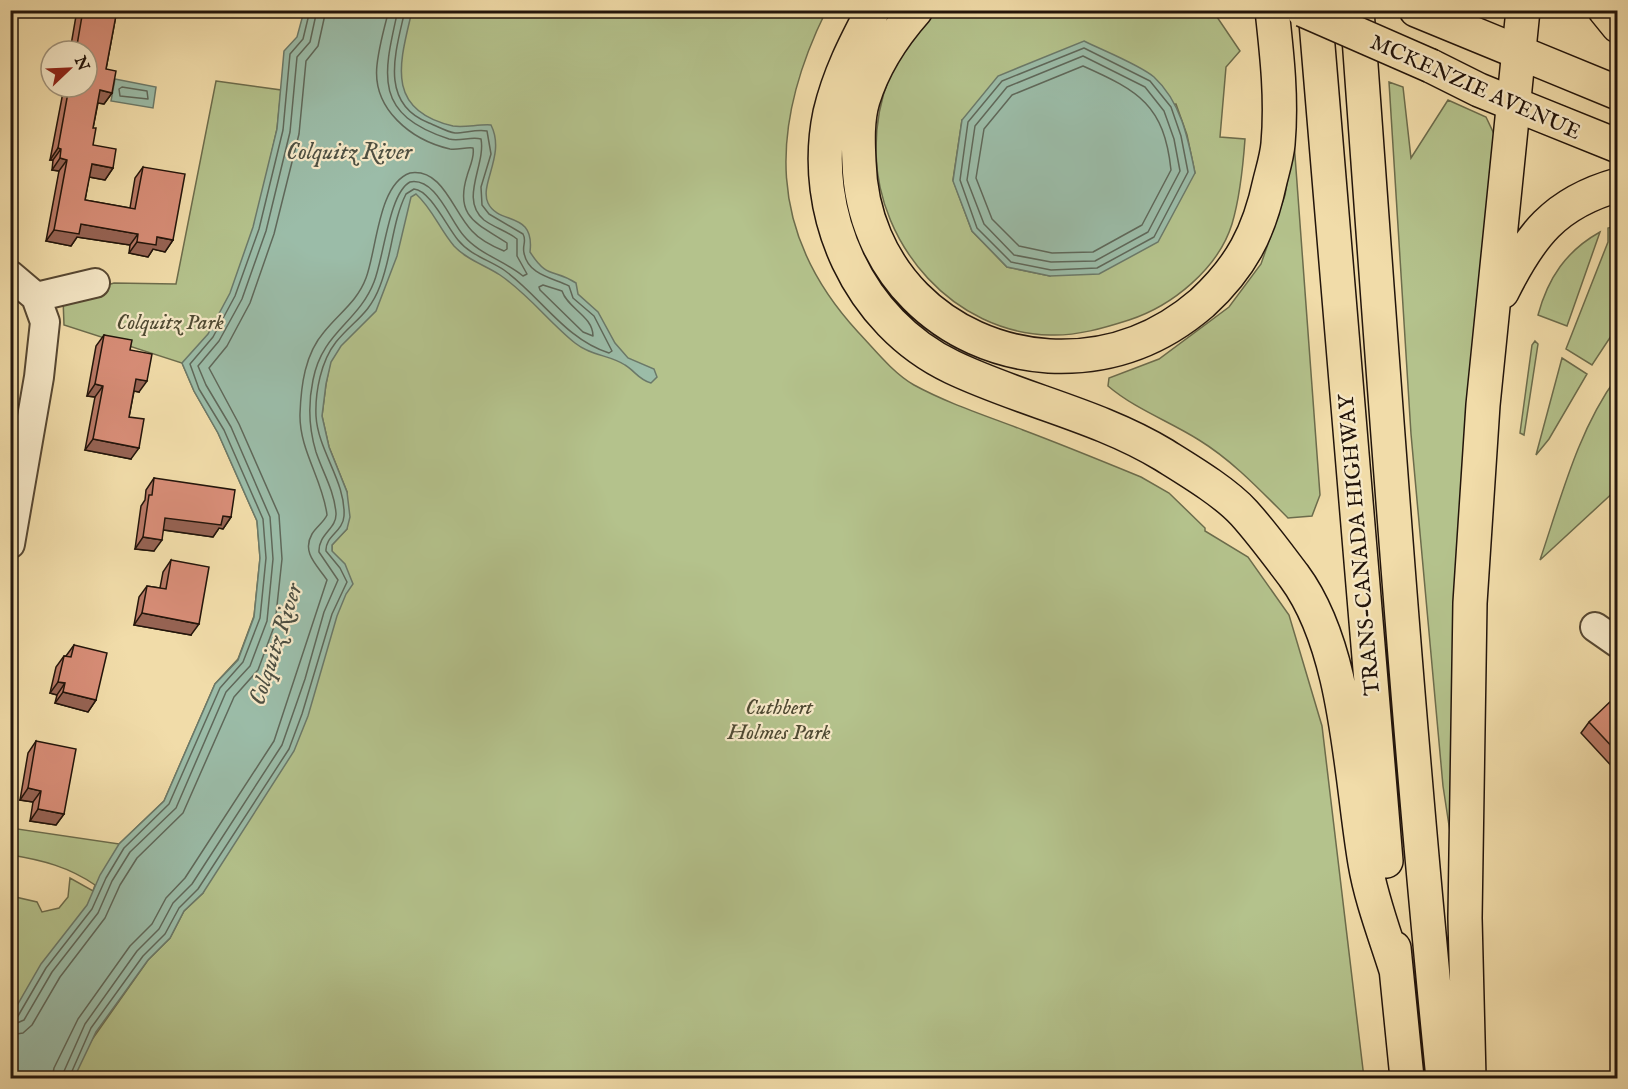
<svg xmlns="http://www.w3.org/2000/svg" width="1628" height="1089" viewBox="0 0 1628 1089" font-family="'IM FELL English',serif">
<rect width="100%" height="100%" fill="#f1dca9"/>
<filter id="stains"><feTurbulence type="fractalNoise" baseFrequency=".00333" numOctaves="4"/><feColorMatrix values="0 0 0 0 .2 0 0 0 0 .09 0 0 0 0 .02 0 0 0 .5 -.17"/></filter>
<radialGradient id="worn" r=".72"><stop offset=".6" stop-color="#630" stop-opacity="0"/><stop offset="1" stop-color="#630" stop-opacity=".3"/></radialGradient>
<path fill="#b4c28c" stroke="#6c6c4c" stroke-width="1.5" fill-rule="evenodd" d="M 398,11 L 826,11 C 769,127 767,233 858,332 C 875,350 893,373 914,385 C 949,404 987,416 1023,430 C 1063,445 1102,461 1141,477 L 1169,493 L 1205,528 L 1205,531 L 1248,557 L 1289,615 L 1322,726 L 1364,1078 L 65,1078 L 148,960 L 170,938 L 184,911 L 203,893 L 332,551 L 332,545 L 347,529 L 347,492 L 329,447 L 322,416 L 326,384 Z
M 933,11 L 1213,11 L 1240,51 L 1226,67 L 1220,137 L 1245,139 C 1243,167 1240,197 1232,224 C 1218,269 1172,306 1129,320 C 1104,328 1077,336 1050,335 C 954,333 878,246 876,153 C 875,99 895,49 933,11 ZM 1176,104 L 1187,135 L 1195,173 L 1050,276 L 1007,267 L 972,231 L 953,180 L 962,120 Z
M 216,81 L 281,90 L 277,129 L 263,191 L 268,581 L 238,688 L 11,1063 L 11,988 L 17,974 L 11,956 L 11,896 L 37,902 L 42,912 L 59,908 L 68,897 L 70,878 L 93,891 L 95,885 C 69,867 42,860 11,855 L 11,828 L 119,844 L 164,801 L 215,684 L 238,659 L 254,616 L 260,558 L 257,521 L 218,433 L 194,391 L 182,363 L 64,325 L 63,298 L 114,283 L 176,284 Z
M 1389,82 L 1403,87 L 1411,158 L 1448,100 L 1486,117 L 1494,134 L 1450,832 L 1443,786 L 1411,434 Z
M 1294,142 L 1320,495 L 1312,516 L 1288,518 C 1260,490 1233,461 1199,440 C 1169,421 1135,409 1108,386 L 1109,378 L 1159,359 L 1229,307 L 1261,264 L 1285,195 Z
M 1617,226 L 1617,327 L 1592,365 L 1566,349 L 1608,242 L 1608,228 Z
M 1600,232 L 1567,326 L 1538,315 C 1548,278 1566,251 1600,232 Z
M 1535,341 L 1538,344 L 1524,435 L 1520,433 L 1532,345 Z
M 1562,358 L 1587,374 L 1549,439 L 1536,455 Z
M 1617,377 L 1617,489 L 1540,560 C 1561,498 1578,430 1617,377 Z"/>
<path fill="#9bbca8" stroke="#6b7969" stroke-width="1.5" d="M 304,11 L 412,11 C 400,62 384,110 453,126 C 464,128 479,124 491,125 C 506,155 479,184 488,203 C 499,226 535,210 530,252 C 548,280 553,268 576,283 L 578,294 L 598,312 L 615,343 L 628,358 L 654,369 L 657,377 L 651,383 C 639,380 635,371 625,365 C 610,355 591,356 575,343 C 549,322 528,294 500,275 C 485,265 467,260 454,246 C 440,230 432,208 416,194 L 411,197 L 397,256 L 376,311 L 341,346 L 331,362 L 326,384 L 322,416 L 329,447 L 347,492 L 350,517 L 347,529 L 332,545 L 332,551 L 345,564 L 353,584 L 346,594 L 337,616 L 308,716 L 294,751 L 203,893 L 184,911 L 170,938 L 148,960 L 96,1032 L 74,1078 L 11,1078 L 11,1016 L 41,964 L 87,905 L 100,875 L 119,844 L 164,801 L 215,684 L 238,660 L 254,617 L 260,558 L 257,521 L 218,433 L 194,391 L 182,363 L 208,334 L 230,293 L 253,227 L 277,129 L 284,51 L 297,37 Z
M 1084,41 C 1102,50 1140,65 1154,77 C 1181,102 1188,138 1195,173 L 1158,242 L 1099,274 L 1050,276 L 1007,267 L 972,231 L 953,181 L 962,120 L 998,76 Z
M 115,79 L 156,87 L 153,108 L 111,101 Z"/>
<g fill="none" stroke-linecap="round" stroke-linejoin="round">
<path stroke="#5f685a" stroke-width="1.5" d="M 1084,48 L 1150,81 L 1171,107 L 1181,136 L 1188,172 L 1154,237 L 1097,268 L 1051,270 L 1011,262 L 977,228 L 960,180 L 968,122 L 1002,81 Z
M 1083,56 L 1145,87 L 1164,111 L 1174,139 L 1180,171 L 1148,232 L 1095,261 L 1051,262 L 1014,255 L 984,224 L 967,180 L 975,126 L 1007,87 Z
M 1083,66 C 1139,91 1164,105 1171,170 L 1142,225 L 1093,252 L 1052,253 L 1019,246 L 992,219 L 976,178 L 984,129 L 1012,95 Z
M 122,87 L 147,91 L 148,99 L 120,96 L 119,89 Z
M 543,285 L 562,291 C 568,309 593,316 593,336 L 583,332 L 540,290 L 539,287 Z
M 10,1019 L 18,1016 L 46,968 L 92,909 L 106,878 L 124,848 L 169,804 L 220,688 L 243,662 L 260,618 L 266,558 L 263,519 L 224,430 L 199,389 L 190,364 L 213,337 L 235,296 L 259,229 L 283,130 L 290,54 L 303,39 L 310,10
M 10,1026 L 24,1020 L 52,972 L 98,913 L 112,881 L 130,852 L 176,808 L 226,692 L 250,666 L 267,621 L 273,559 L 270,517 L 231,427 L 206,385 L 198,366 L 219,341 L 242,299 L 266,231 L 290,132 L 297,57 L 310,42 L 317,10
M 10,1035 L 23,1033 L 32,1025 L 60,977 L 105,918 L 120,885 L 137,858 L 183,813 L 234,697 L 258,670 L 275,624 L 282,559 L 279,515 L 239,424 L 209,368 L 227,346 L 250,303 L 274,234 L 299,134 L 306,61 L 318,46 L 326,10
M 52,1078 L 54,1068 L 78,1019 L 130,946 L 152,924 L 166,898 L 185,878 L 274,741 L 327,580 C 318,566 301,553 312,534 C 316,527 324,522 327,515 C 323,480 299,450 300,414 C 301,385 305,354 324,332 C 339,313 357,302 366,278 C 377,249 378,184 410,173 C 443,168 453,212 472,231 C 480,240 492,246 504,251 L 507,249 L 507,243 C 479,224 454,218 467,176 C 469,168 475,157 473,148 C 466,147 458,150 450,149 C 411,140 372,109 377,65 C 379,47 384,28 389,10
M 61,1078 L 85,1024 L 137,951 L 159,929 L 173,903 L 192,884 L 282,745 L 305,679 L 324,612 L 338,580 L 319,552 C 318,534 337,529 336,513 C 334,490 323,473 316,452 C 309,429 308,404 313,380 C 322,332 358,323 374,282 C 384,257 389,193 410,182 C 436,177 450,221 464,236 C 479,254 505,261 523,276 L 527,274 L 517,256 L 517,239 C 507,231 493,227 484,220 C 459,199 486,165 481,139 C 471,136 460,142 449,139 C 373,114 383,76 398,10
M 69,1078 L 91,1028 L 143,956 L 165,934 L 179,908 L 198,889 L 289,749 L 302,714 L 332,614 L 347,582 L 340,568 L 326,551 C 325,536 343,532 344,516 C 346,482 318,451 316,416 C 315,392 321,361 336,342 C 354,320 369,315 380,286 C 392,256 392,222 406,194 L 414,189 C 430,190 447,227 458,240 C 470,255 489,260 504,270 C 540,296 566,340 609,353 L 612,351 L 594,316 L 573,298 L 569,286 C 553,278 528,275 524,253 C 522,245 527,241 523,234 L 489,214 L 482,205 L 481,187 L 491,154 L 487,131 C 476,129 466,133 455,133 C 447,132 437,126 429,123 C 378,103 396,51 405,10"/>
<g stroke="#564732" stroke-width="32">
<path id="street" d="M 10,275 L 36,297 L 45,322 L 39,377 L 10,544
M 36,297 L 95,283
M 1595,627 L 1618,643"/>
</g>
<g stroke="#23150b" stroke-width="36">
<path id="primary" d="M 1416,10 L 1618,93
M 1431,66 L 1479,90 L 1618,146"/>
</g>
<g stroke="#23150b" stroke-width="36">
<path id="highway" d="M 873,10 C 855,44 839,75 830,113 C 809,213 859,323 952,367 C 1021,400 1098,415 1164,455 C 1188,470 1225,492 1244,513 C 1262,533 1278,555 1294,576 C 1348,649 1350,774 1365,863 C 1371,899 1385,935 1396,970
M 916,10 C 893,36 873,67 863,100 C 857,120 858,142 859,162 C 862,269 943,349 1049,356 C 1107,359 1158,341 1202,303 C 1241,267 1259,233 1270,181 C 1273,169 1277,156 1278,144 C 1282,99 1277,55 1272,10
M 1315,10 L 1386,861
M 1357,10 C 1383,367 1407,723 1443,1078
M 1605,10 L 1618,26
M 1502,292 C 1530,236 1554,203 1618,185
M 1394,948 L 1407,1078
M 1469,1078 L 1465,918 L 1470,603 L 1483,405 L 1523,10"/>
</g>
<use href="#street" stroke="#f6e8c7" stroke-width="28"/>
<use href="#primary" stroke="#f1dca9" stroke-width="33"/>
<use href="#highway" stroke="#f1dca9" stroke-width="33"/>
<g stroke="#23150b" stroke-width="36" stroke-linecap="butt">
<path id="primary-bridge" d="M 1303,10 L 1431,66"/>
</g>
<use href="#primary-bridge" stroke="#f1dca9" stroke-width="33"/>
</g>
<path fill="#b97966" stroke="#23150b" stroke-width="1.5" d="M 77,10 L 117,10 L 106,69 L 112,93 L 104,104 L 98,103 L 93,128 L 93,145 L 113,168 L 105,180 L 89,177 L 85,200 L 130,208 L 135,178 L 143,167 L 173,240 L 165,252 L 153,249 L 148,257 L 129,253 L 130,245 L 77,237 L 71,246 L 46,241 L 59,171 L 52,170 L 53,160 L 50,160 L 64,87 L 87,87 L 87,51 L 70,51 Z
M 104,335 L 130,350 L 139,392 L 134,391 L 129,417 L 131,459 L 85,450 L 95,397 L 87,396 L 96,346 Z
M 154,478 L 231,517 L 223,529 L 219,528 L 213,537 L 163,530 L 154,551 L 135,549 L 141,506 L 145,500 L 146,490 Z
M 171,560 L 191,635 L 134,625 L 139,597 L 147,586 L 160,588 L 163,572 Z
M 74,645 L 96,700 L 88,712 L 55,703 L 57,695 L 50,693 L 56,667 L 64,656 L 66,656 Z
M 1617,699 L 1617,772 L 1581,733 L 1589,722 Z
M 36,741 L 64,814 L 56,825 L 30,821 L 33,802 L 20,800 L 28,753 Z"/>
<path fill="#966353" stroke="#23150b" stroke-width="1.5" d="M 100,90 L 112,93 L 104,104 L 92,102 Z
M 58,148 L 61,149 L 53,160 L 50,160 Z
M 60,158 L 67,160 L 59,171 L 52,170 Z
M 92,164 L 113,168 L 105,180 L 84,176 Z
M 81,224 L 138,234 L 130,245 L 77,237 L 71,246 L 46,241 L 54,230 Z
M 157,237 L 173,240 L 165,252 L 153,249 L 148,257 L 129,253 L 137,242 Z
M 136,379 L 147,381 L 139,392 L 128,390 Z
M 95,384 L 103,386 L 95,397 L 87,396 Z
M 93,439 L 139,448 L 131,459 L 85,450 Z
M 223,516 L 231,517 L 223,529 L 219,528 L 213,537 L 157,529 L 165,518 Z
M 143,537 L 162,540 L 154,551 L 135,549 Z
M 142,613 L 199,624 L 191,635 L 134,625 Z
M 58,682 L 65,683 L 57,695 L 50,693 Z
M 63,692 L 96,700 L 88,712 L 55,703 Z
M 28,788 L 41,791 L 33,802 L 20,800 Z
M 38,809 L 64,814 L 56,825 L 30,821 Z"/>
<path fill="#d78d77" stroke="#23150b" stroke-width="1.5" d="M 83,10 L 117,10 L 106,69 L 116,71 L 112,93 L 100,90 L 93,128 L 96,128 L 93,145 L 116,149 L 113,168 L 92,164 L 85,200 L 135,209 L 143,167 L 185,174 L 173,240 L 157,237 L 156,245 L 137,242 L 138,234 L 81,224 L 79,234 L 54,230 L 67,160 L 60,158 L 61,149 L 58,148 L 69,87 L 87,87 L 87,51 L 76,51 Z
M 104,335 L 132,340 L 130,350 L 152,354 L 147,381 L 136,379 L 129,417 L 144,419 L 139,448 L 93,439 L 103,386 L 95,384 Z
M 10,363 L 15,364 L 10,386 Z
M 154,478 L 235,490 L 231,517 L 223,516 L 221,525 L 165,518 L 162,540 L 143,537 L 149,495 L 152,495 Z
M 171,560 L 209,567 L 199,624 L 142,613 L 147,586 L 166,589 Z
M 74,645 L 107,653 L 96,700 L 63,692 L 65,683 L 58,682 L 64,656 L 71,657 Z
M 1615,697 L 1617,699 L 1617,752 L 1589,722 Z
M 36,741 L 76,749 L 64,814 L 38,809 L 41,791 L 28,788 Z
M 10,915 L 14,916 L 10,937 Z"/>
<g text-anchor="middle" stroke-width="4.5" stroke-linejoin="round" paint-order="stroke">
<g font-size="22" fill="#23150b" stroke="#f6e8c7">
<text transform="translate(1476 86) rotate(24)" y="8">MCKENZIE AVENUE</text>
<text transform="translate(1358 545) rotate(-95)" y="8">TRANS-CANADA HIGHWAY</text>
</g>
<g font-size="22" font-style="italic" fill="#4e4932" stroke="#f6e8c7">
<text x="170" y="329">Colquitz Park</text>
<text x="779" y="714">Cuthbert<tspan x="779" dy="25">Holmes Park</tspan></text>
</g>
<g font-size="24" font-style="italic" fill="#4d4f42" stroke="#f6e8c7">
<text x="349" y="159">Colquitz River</text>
<text transform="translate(275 644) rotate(-72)" y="8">Colquitz River</text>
</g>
</g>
<rect width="1628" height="1089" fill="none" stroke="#f1dca9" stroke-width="36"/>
<rect x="12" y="12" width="1604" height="1065" fill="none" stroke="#23150b" stroke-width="3"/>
<rect x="18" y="18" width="1592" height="1053" fill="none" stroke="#23150b" stroke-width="1.5"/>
<g transform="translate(69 69) rotate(67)"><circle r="28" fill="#f6e8c7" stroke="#a2947c" stroke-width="1.5"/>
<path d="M0-4.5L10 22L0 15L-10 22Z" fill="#8f2418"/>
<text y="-9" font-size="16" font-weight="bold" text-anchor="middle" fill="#23150b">N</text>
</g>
<rect width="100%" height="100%" filter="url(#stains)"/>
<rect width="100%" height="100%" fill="url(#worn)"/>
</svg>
